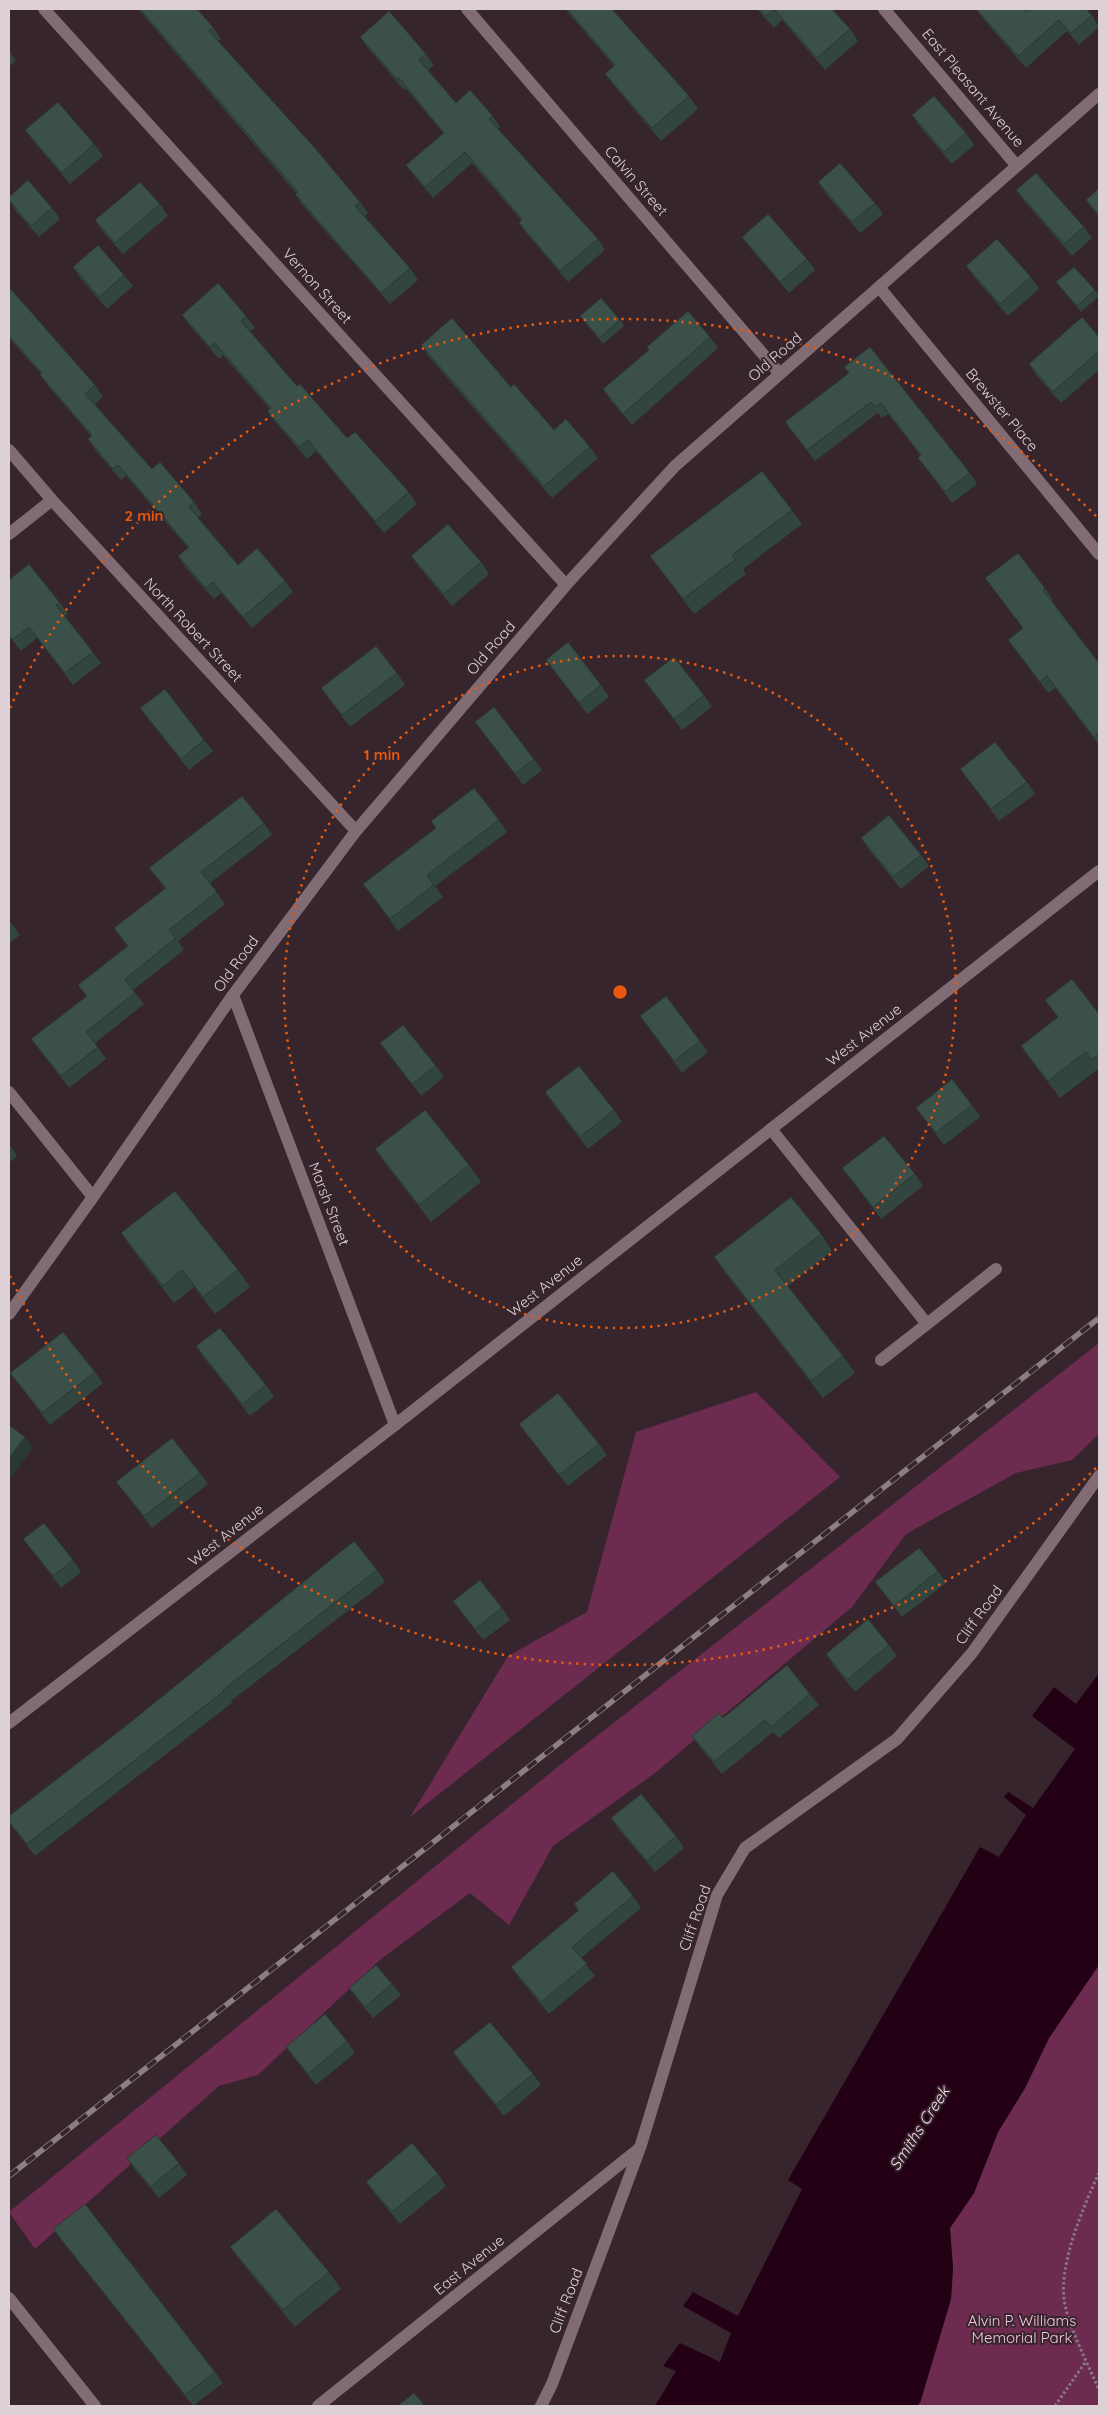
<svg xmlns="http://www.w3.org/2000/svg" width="1108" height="2415" viewBox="0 0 1108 2415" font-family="Quicksand,sans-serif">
<rect width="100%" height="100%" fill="#36252d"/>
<path fill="#6d2b50" d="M 1099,1343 L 1099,1434 L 1072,1460 L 1016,1473 L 906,1534 L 852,1607 L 655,1773 L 553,1846 L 509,1925 L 470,1893 L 381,1959 L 258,2075 L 219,2086 L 35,2249 L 9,2212 L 570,1757 Z
M 756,1392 L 840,1477 L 410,1817 L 508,1656 L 587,1612 L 636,1432 Z
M 1099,1965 L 1099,2406 L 916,2406 L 920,2403 L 951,2299 L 953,2268 L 950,2228 L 974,2193 L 998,2132 L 1025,2088 L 1049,2038 Z"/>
<path fill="#240015" d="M 1099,1673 L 1099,1965 L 1049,2038 L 1025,2088 L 998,2132 L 974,2193 L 950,2228 L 953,2268 L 951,2299 L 920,2403 L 916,2406 L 655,2406 L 676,2371 L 663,2366 L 680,2343 L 720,2362 L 731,2333 L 683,2306 L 693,2292 L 738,2316 L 802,2189 L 788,2180 L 980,1847 L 999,1857 L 1026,1815 L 1004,1797 L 1008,1792 L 1033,1808 L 1075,1749 L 1032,1716 L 1054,1687 L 1076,1704 Z"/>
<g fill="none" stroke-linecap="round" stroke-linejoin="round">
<path stroke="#887980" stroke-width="3" stroke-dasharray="2.5 2.5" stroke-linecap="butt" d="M 1099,2173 C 1083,2208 1057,2267 1065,2305 C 1071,2332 1088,2364 1099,2390
M 1055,2406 L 1086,2361"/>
<path stroke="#816c76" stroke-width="12" d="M 771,1129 L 927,1324 L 996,1269
M 881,1360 L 927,1324"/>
<path stroke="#816c76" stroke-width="12" d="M 44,9 L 566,585
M 467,9 L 780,374
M 884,9 L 1017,166
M 879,287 L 1099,554
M 9,450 L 52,500 L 356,831
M 9,534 L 52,500
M 233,995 L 395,1425
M 9,1092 L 93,1197
M 9,1314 L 93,1197 L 233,995 L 356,831 L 566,585 L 675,466 L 1099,94
M 9,2298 L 95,2406
M 318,2406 L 640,2148
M 541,2406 L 552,2384 L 640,2148 L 717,1895 L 745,1848 L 897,1739 L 972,1653 L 1099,1476"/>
<path stroke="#816c76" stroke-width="12" d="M 9,1723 L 395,1425 L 1099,871"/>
<g stroke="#8d7e85" stroke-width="5.5">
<path id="rail" d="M 9,2176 L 1099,1318"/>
</g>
<use href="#rail" stroke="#36252d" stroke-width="4" stroke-dasharray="11" stroke-linecap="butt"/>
</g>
<path fill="#32453e" d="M 138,9 L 197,9 L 213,27 L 221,39 L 218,41 L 360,202 L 368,213 L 364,217 L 410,268 L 418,280 L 390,304 L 303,206 L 295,194 L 296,193 Z
M 565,9 L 612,9 L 689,96 L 698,109 L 661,141 L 615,87 L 605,74 L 614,66 Z
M 757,9 L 832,9 L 850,29 L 858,41 L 825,70 L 782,20 L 774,28 Z
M 976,9 L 1026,11 L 1092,15 L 1099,27 L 1079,45 L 1067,31 L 1026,68 L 984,20 Z
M 360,37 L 426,54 L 434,65 L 428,70 L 456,103 L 493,116 L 500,127 L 498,129 L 598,239 L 605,250 L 568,282 L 526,233 L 519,223 L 521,220 L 472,163 L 433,198 L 414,176 L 406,165 L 443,133 L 406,89 L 404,90 L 367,47 Z
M 9,50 L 16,61 L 9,67 Z
M 912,115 L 966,133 L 974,145 L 952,164 L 920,127 Z
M 25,130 L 94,144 L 103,156 L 70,184 L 33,141 Z
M 818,182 L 875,203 L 883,214 L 860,233 L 826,194 Z
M 1099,188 L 1099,217 L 1086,200 Z
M 1016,190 L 1084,227 L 1092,238 L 1072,256 L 1025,202 Z
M 9,200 L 52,208 L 60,219 L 39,237 L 15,210 Z
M 160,204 L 168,216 L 123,254 L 103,232 L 95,220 Z
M 742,237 L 807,259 L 815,270 L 789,293 L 750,248 Z
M 966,266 L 1031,277 L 1039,289 L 1008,316 L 974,277 Z
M 73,267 L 124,275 L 133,286 L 107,309 L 81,279 Z
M 1056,282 L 1095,290 L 1099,296 L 1081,312 Z
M 9,287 L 95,385 L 103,397 L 95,404 L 152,469 L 194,502 L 202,514 L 198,518 L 238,565 L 285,581 L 293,592 L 252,628 L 221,593 L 214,599 L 186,568 L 178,556 L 188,548 L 126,476 L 121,480 L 96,451 L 88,439 L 91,436 L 48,386 L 41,374 L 9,338 Z
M 182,315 L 246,316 L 255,328 L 250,331 L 297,386 L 347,438 L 409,492 L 417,504 L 384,533 L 316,451 L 307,459 L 276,423 L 267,411 L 270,409 L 223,355 L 219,359 L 190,326 Z
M 580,316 L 620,320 L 624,326 L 603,344 Z
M 710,337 L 718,348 L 632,425 L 611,401 L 603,389 L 649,350 Z
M 1099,337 L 1099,370 L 1061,403 L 1037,376 L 1029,364 Z
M 421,345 L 511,387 L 554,430 L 590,447 L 598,458 L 552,498 L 429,357 Z
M 848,374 L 970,473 L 977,484 L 952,503 L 918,458 L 921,456 L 888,414 L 882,418 L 878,413 L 815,461 L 785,422 Z
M 792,510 L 802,524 L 743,569 L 746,574 L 694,614 L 650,556 Z
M 411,556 L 481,562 L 489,574 L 452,606 L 419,567 Z
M 985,578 L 1045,588 L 1053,600 L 1052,601 L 1099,663 L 1099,745 L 1055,688 L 1048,693 L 1008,640 L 1023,628 Z
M 9,580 L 60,603 L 68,614 L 65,616 L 101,663 L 73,685 L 37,638 L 21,651 L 9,636 Z
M 546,660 L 601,685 L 609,697 L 587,714 Z
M 397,673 L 405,685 L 350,727 L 321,688 Z
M 644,680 L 704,695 L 712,707 L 682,730 Z
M 140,708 L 204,740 L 213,751 L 189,770 L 148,719 Z
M 475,722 L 534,759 L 542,770 L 523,785 Z
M 960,769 L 1027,782 L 1035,794 L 999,821 Z
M 499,820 L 507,832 L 435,886 L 443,897 L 398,931 L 363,884 L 436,829 L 431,821 Z
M 264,823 L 272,835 L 210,883 L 225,904 L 178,941 L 184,950 L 133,990 L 144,1004 L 95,1043 L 106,1059 L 69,1088 L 31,1039 L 86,996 L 78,985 L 127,946 L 114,928 L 165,889 L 149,868 Z
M 861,838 L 921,855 L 929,866 L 901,889 L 869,850 Z
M 9,920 L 20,935 L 9,943 Z
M 1045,1000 L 1099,1014 L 1099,1071 L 1098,1069 L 1060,1098 L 1033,1063 L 1021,1046 L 1058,1018 Z
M 640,1016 L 700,1041 L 708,1052 L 682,1073 Z
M 380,1043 L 436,1066 L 444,1077 L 421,1096 Z
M 545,1092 L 614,1110 L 622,1122 L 588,1149 L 553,1104 Z
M 972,1105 L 980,1117 L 944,1145 L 924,1119 L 916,1108 Z
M 9,1144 L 17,1156 L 9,1163 Z
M 375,1149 L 469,1165 L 481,1182 L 431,1222 L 387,1166 Z
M 842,1168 L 915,1174 L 923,1186 L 881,1219 Z
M 121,1233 L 238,1270 L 250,1287 L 215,1314 L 194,1287 L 174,1303 L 133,1250 Z
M 821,1234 L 832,1251 L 788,1286 L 843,1356 L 855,1373 L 823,1398 L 726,1274 L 714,1257 Z
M 196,1346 L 266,1385 L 274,1397 L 250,1416 L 204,1358 Z
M 95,1372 L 103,1383 L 50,1425 L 10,1373 Z
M 519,1424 L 599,1444 L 607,1455 L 568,1486 L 527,1435 Z
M 200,1473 L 208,1484 L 152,1528 L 116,1482 Z
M 23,1539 L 73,1560 L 81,1572 L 61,1588 Z
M 377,1570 L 385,1582 L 231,1701 L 232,1703 L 35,1856 L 9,1822 Z
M 938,1571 L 946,1583 L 902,1617 L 875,1582 Z
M 453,1601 L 502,1608 L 510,1620 L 483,1640 L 461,1612 Z
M 889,1645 L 897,1656 L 855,1692 L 834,1666 L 826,1654 Z
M 810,1694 L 819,1705 L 779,1738 L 773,1732 L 722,1774 L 700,1747 L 692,1736 L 723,1718 Z
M 611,1818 L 676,1836 L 684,1848 L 655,1872 L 619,1830 Z
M 633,1896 L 641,1908 L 581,1958 L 595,1976 L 549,2014 L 519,1978 L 511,1967 L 578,1911 L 574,1904 Z
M 392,1984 L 401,1995 L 373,2018 L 357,1999 L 349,1988 Z
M 347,2041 L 355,2053 L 316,2085 L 294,2058 L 286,2047 Z
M 453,2052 L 533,2074 L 541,2085 L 504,2116 L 461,2064 Z
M 127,2158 L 179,2163 L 187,2175 L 159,2198 L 135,2170 Z
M 438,2174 L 446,2186 L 400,2224 L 374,2193 L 366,2182 Z
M 53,2229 L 215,2372 L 223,2383 L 193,2406 L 61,2240 Z
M 230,2247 L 329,2272 L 341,2289 L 295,2327 L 242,2263 Z"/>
<path fill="#293832" d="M 25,1437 L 33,1448 L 9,1481 L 9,1458 Z"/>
<path fill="#3a5048" stroke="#293832" d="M 140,9 L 197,9 L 213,27 L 209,31 L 314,147 L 360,202 L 355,206 L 410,268 L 381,293 L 295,194 L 298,192 Z
M 567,9 L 612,9 L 689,96 L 652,128 L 605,74 L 615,65 Z
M 759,9 L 832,9 L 850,29 L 817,58 L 774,9 L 766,16 Z
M 976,9 L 1024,9 L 1026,11 L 1029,9 L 1086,9 L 1092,15 L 1071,33 L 1059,20 L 1018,56 Z
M 389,11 L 426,54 L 419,60 L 456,103 L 470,90 L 493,116 L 489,119 L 598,239 L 560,271 L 519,223 L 522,219 L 465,152 L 425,187 L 406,165 L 444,133 L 399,78 L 397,79 L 360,37 Z
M 934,96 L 966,133 L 944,152 L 912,115 Z
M 58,102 L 94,144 L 62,173 L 25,130 Z
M 840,163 L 875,203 L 852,222 L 818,182 Z
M 1036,173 L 1084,227 L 1064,244 L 1016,190 Z
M 28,180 L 52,208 L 31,226 L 9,200 L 9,197 Z
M 140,182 L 160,204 L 115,243 L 95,220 Z
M 1099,188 L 1099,215 L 1086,200 Z
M 768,214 L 807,259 L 780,282 L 742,237 Z
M 997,239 L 1031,277 L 1000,304 L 966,266 Z
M 98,245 L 124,275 L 99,297 L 73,267 Z
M 1074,267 L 1095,290 L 1077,306 L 1056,282 Z
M 218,283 L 246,316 L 241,321 L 297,386 L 300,384 L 347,438 L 355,432 L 409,492 L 375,521 L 308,440 L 299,447 L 267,411 L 271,408 L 215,343 L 210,347 L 182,315 Z
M 9,287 L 95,385 L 85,394 L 152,469 L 160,462 L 194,502 L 189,507 L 238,565 L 257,548 L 285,581 L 243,617 L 213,582 L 206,588 L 178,556 L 189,547 L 118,465 L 113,469 L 88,439 L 92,435 L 40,375 L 42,373 L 9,336 Z
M 601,298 L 620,320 L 599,338 L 580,316 Z
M 688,311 L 710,337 L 623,414 L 603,389 L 649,350 L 647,347 Z
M 1082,317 L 1099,337 L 1099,351 L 1053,392 L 1029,364 Z
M 452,318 L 511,387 L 514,384 L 554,430 L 566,419 L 590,447 L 544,486 L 421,345 Z
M 870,347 L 970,473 L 945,492 L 918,458 L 921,455 L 881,403 L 875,407 L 871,402 L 807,450 L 785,422 L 849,373 L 844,367 Z
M 762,471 L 792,510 L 732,555 L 736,559 L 683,599 L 650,556 Z
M 448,524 L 481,562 L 444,594 L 411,556 Z
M 1018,553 L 1045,588 L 1043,590 L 1099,663 L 1099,733 L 1094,737 L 1047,676 L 1040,682 L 1008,640 L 1023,628 L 985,578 Z
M 29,564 L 60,603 L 56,605 L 93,652 L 65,673 L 29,627 L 12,640 L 9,635 L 9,580 Z
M 568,642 L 601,685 L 579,703 L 546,660 Z
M 376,646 L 397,673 L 342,715 L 321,688 Z
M 674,657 L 704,695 L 674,719 L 644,680 Z
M 165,689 L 204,740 L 181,759 L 140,708 Z
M 494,707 L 534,759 L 515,774 L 475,722 Z
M 995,742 L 1027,782 L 991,809 L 960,769 Z
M 474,788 L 499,820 L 427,875 L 434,885 L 390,919 L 363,884 L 436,828 L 431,821 Z
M 242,796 L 264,823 L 201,872 L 217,892 L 169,930 L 176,938 L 125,979 L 135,993 L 86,1032 L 98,1047 L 61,1076 L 31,1039 L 87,996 L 78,985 L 128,946 L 114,928 L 166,888 L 149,868 Z
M 889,815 L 921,855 L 893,877 L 861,838 Z
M 1072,979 L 1099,1014 L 1099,1054 L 1092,1060 L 1086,1052 L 1048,1081 L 1021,1046 L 1058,1017 L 1045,1000 Z
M 666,996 L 700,1041 L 674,1061 L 640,1016 Z
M 403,1025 L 436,1066 L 412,1084 L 380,1043 Z
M 579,1066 L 614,1110 L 580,1137 L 545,1092 Z
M 952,1079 L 972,1105 L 936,1133 L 916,1108 Z
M 425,1110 L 469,1165 L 419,1205 L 375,1149 Z
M 884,1136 L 915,1174 L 873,1207 L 842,1168 Z
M 175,1191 L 238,1270 L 203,1297 L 182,1270 L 163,1286 L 121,1233 Z
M 791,1197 L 821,1234 L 775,1270 L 843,1356 L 811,1381 L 714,1257 Z
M 220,1328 L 266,1385 L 242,1404 L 196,1346 Z
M 63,1332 L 95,1372 L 42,1413 L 10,1373 Z
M 558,1393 L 599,1444 L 559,1475 L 519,1424 Z
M 9,1425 L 25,1437 L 9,1458 Z
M 172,1438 L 200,1473 L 144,1516 L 116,1482 Z
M 44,1523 L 73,1560 L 53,1576 L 23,1539 Z
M 354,1541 L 377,1570 L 223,1690 L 224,1691 L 27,1844 L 9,1822 L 9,1816 L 127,1725 Z
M 919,1548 L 938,1571 L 894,1606 L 875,1582 Z
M 480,1580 L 502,1608 L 475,1629 L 453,1601 Z
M 868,1619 L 889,1645 L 847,1680 L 826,1654 Z
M 787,1665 L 810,1694 L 771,1727 L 765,1720 L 714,1762 L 692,1736 L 719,1713 L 723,1718 Z
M 641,1794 L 676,1836 L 647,1861 L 611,1818 Z
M 613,1871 L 633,1896 L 572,1947 L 587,1964 L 541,2002 L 511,1967 L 579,1910 L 574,1904 Z
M 376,1965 L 392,1984 L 365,2007 L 349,1988 Z
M 325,2014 L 347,2041 L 308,2074 L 286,2047 Z
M 490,2022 L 533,2074 L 496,2105 L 453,2052 Z
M 156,2135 L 179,2163 L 151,2187 L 127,2158 Z
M 412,2143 L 438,2174 L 392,2212 L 366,2182 Z
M 85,2204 L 215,2372 L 185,2395 L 53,2229 Z
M 276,2209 L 329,2272 L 283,2310 L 230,2247 Z
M 414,2393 L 425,2406 L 397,2406 Z"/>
<g fill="none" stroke="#e8590c" stroke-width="2.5" stroke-dasharray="2.5 5">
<circle cx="620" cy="992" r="336"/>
<path d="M1096 1468A673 673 0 0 1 10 1276M10 708A673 673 0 0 1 1096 516"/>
</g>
<g text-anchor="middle" stroke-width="4" stroke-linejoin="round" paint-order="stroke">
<g font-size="15" fill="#ddd1d7" stroke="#36252d">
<text transform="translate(973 88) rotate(50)" y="5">East Pleasant Avenue</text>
<text transform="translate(636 181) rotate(49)" y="5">Calvin Street</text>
<text transform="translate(317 286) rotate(48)" y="5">Vernon Street</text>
<text transform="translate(775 357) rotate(-41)" y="5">Old Road</text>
<text transform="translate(1002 410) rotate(50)" y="5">Brewster Place</text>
<text transform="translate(193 630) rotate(47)" y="5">North Robert Street</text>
<text transform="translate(491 648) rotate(-49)" y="5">Old Road</text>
<text transform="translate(236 964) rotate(-54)" y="5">Old Road</text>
<text transform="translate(864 1035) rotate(-38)" y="5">West Avenue</text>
<text transform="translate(329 1204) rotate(69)" y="5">Marsh Street</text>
<text transform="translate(545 1286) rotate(-38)" y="5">West Avenue</text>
<text transform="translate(226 1535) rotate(-38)" y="5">West Avenue</text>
<text transform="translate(979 1615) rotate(-54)" y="5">Cliff Road</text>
<text transform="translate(695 1918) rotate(-71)" y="5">Cliff Road</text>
<text transform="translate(469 2265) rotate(-39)" y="5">East Avenue</text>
<text transform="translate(566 2301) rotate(-69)" y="5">Cliff Road</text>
</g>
<g font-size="15" fill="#f4c4db" stroke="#36252d">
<text x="1022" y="2326">Alvin P. Williams<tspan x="1022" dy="17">Memorial Park</tspan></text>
</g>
<g font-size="16" font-style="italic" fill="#f3dbe6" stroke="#36252d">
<text transform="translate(919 2128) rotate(-57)" y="6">Smiths Creek</text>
</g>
</g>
<circle cx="620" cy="992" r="8" fill="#e8590c" stroke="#36252d" stroke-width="2.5"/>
<g font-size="15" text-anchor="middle" font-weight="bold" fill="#e8590c" stroke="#36252d" stroke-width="4" stroke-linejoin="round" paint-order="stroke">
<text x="144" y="521">2 min</text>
<text x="382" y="760">1 min</text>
</g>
<rect width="1108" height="2415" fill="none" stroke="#ddd1d7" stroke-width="20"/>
</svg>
